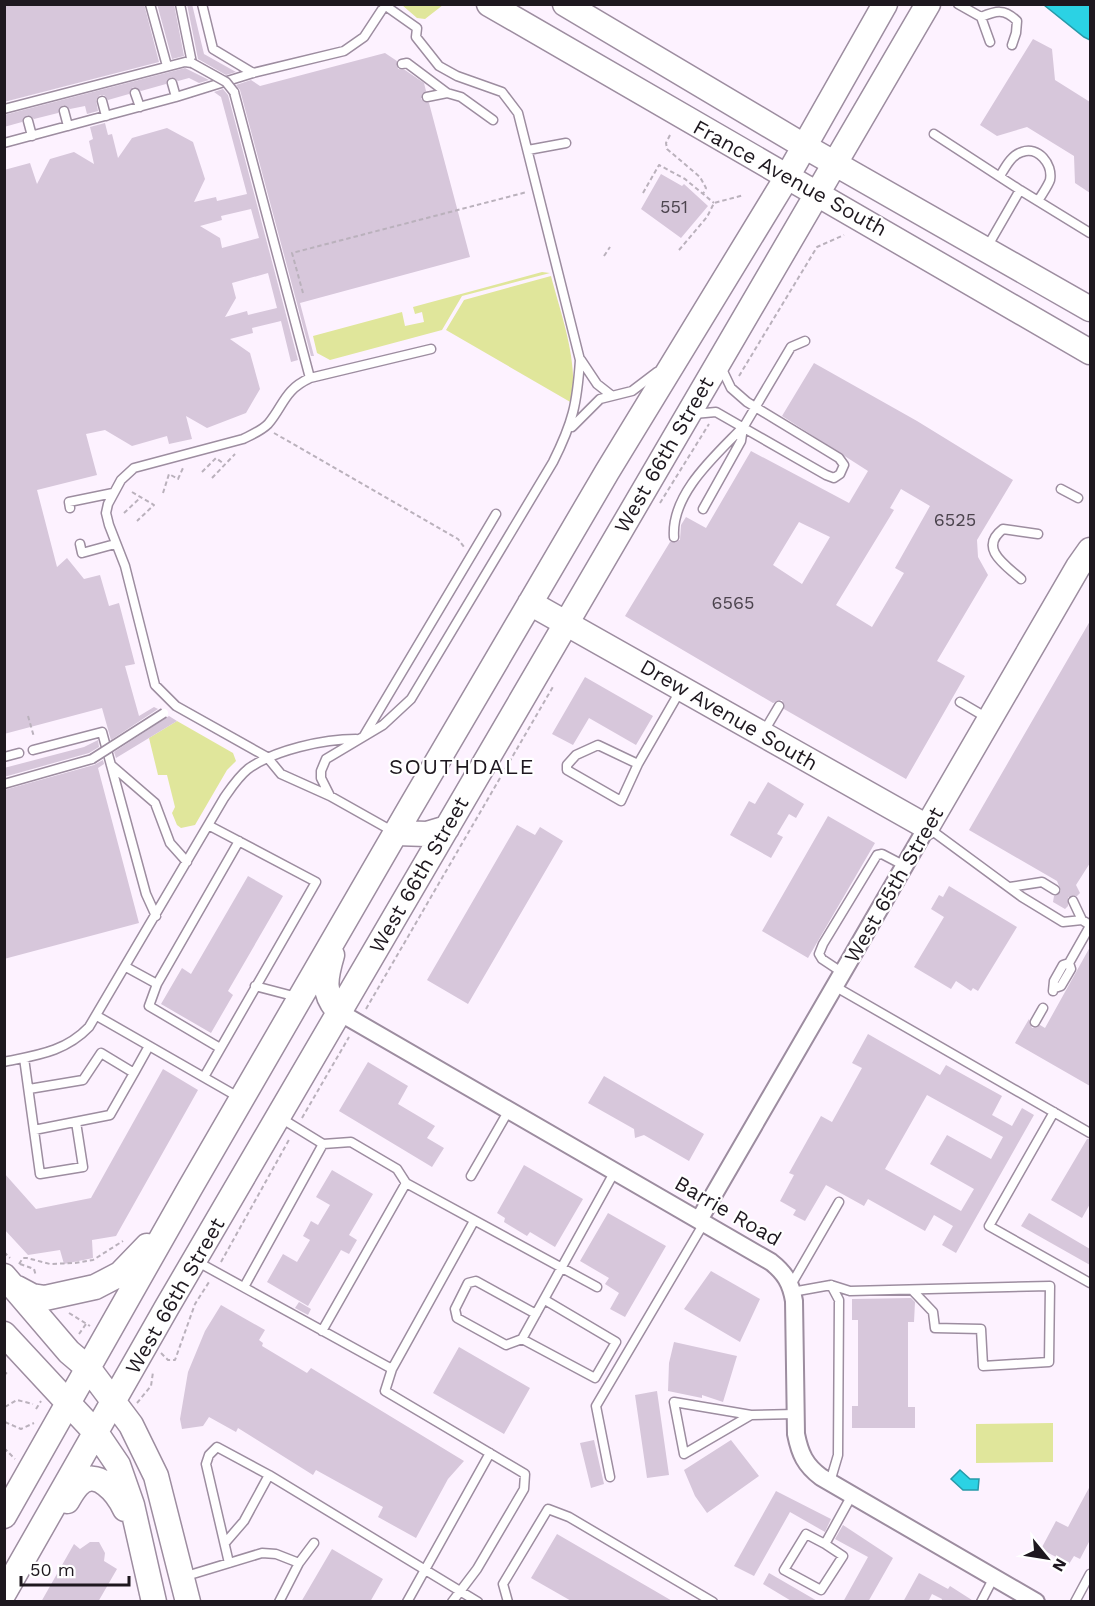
<svg xmlns="http://www.w3.org/2000/svg" width="1095" height="1606" viewBox="0 0 1095 1606" font-family="'Work Sans',sans-serif">
<rect width="100%" height="100%" fill="#fdf2ff"/>
<path fill="#e0e69b" d="M 402,5 L 443,5 L 425,19 L 417,18 Z
M 542,272 L 550,273 L 462,296 L 442,330 L 330,360 L 317,353 L 313,336 L 402,312 L 405,326 L 424,322 L 422,312 L 415,314 L 413,307 Z
M 551,276 C 562,318 578,359 572,403 L 446,330 L 464,300 Z
M 177,721 L 233,753 L 236,761 L 227,770 L 195,825 L 181,828 L 177,825 L 172,813 L 175,807 L 167,775 L 158,775 L 149,738 Z
M 1053,1423 L 1053,1462 L 976,1463 L 976,1424 Z"/>
<path fill="#2bd2e4" stroke="#279aa9" stroke-width="1.5" d="M 1044,5 L 1090,5 L 1090,40 L 1084,37 Z
M 960,1470 L 970,1479 L 979,1479 L 978,1490 L 963,1490 L 951,1479 Z"/>
<path fill="#d7c7db" fill-rule="evenodd" d="M 4,4 L 144,4 L 159,62 L 4,102 Z
M 157,4 L 174,4 L 184,56 L 172,59 Z
M 187,4 L 192,4 L 204,54 L 236,72 L 226,75 L 198,59 Z
M 1033,39 L 1052,49 L 1055,80 L 1090,102 L 1090,193 L 1075,183 L 1074,156 L 1027,127 L 997,136 L 980,125 Z
M 385,53 L 397,61 L 398,69 L 405,70 L 424,83 L 426,91 L 421,99 L 429,103 L 470,257 L 300,303 L 314,356 L 311,356 L 240,90 L 236,85 L 251,80 L 260,86 Z
M 185,68 L 209,80 L 199,83 L 189,78 L 178,81 L 171,77 L 166,84 L 141,91 L 133,87 L 129,94 L 108,100 L 104,95 L 100,95 L 96,100 L 98,111 L 87,114 L 85,106 L 70,109 L 63,105 L 58,113 L 34,119 L 27,115 L 22,122 L 4,127 L 4,115 Z
M 223,89 L 228,95 L 298,360 L 291,362 L 281,321 L 252,328 L 253,333 L 230,339 L 250,353 L 260,389 L 246,413 L 207,428 L 186,416 L 192,439 L 169,444 L 167,436 L 132,446 L 105,430 L 86,434 L 97,475 L 37,490 L 57,567 L 67,558 L 84,579 L 100,575 L 109,606 L 119,603 L 135,664 L 125,666 L 139,716 L 154,707 L 158,709 L 111,740 L 102,708 L 4,734 L 4,170 L 30,163 L 37,184 L 50,159 L 74,152 L 94,164 L 89,141 L 93,139 L 90,127 L 105,123 L 108,135 L 112,134 L 118,158 L 132,138 L 167,128 L 193,142 L 205,179 L 194,202 L 216,197 L 217,201 L 247,194 L 221,97 L 214,92 ZM 251,209 L 259,238 L 222,248 L 220,238 L 200,226 L 222,220 L 221,216 ZM 268,273 L 277,308 L 248,315 L 247,311 L 225,317 L 236,298 L 232,283 Z
M 661,174 L 682,186 L 684,184 L 708,206 L 681,238 L 641,209 Z
M 814,363 L 917,421 L 1013,480 L 977,540 L 978,557 L 988,575 L 937,661 L 965,676 L 906,779 L 784,709 L 782,700 L 773,703 L 625,616 L 670,542 L 680,540 L 681,525 L 686,517 L 706,528 L 751,451 L 849,503 L 868,471 L 782,416 ZM 901,489 L 930,506 L 895,568 L 904,573 L 872,627 L 836,605 L 894,510 L 890,508 ZM 799,522 L 830,537 L 802,584 L 773,565 Z
M 1090,621 L 1090,863 L 1076,885 L 1080,893 L 1077,896 L 1068,897 L 1068,906 L 1065,909 L 1053,902 L 1054,896 L 1061,891 L 1057,881 L 969,830 Z
M 585,677 L 653,716 L 636,745 L 589,718 L 573,745 L 552,734 Z
M 169,716 L 177,721 L 116,758 L 114,752 Z
M 98,740 L 99,747 L 89,753 L 4,777 L 4,768 L 84,747 Z
M 103,760 L 104,764 L 98,768 L 139,923 L 4,959 L 4,790 L 94,765 Z
M 768,782 L 804,804 L 796,818 L 789,814 L 777,834 L 783,837 L 771,858 L 730,835 L 749,801 L 755,804 Z
M 828,816 L 875,843 L 808,958 L 762,931 Z
M 517,825 L 535,835 L 540,827 L 563,841 L 468,1004 L 427,980 Z
M 248,876 L 283,896 L 228,991 L 233,995 L 211,1033 L 161,1004 L 182,968 L 191,974 Z
M 949,886 L 1017,927 L 978,991 L 973,988 L 971,991 L 956,981 L 951,989 L 914,967 L 944,917 L 931,909 L 939,895 L 943,897 Z
M 1090,947 L 1090,1086 L 1015,1043 L 1029,1019 L 1032,1028 L 1040,1025 L 1045,1028 Z
M 868,1034 L 940,1075 L 946,1065 L 1002,1096 L 992,1115 L 1012,1126 L 1022,1108 L 1034,1115 L 956,1253 L 942,1245 L 953,1226 L 934,1215 L 925,1231 L 868,1199 L 864,1206 L 826,1185 L 805,1221 L 793,1215 L 796,1210 L 780,1201 L 794,1175 L 789,1173 L 821,1116 L 832,1122 L 862,1068 L 852,1063 ZM 927,1095 L 1003,1137 L 991,1159 L 947,1135 L 930,1164 L 974,1189 L 961,1211 L 885,1169 Z
M 368,1062 L 408,1086 L 398,1104 L 435,1126 L 427,1138 L 444,1148 L 432,1167 L 339,1111 Z
M 163,1069 L 198,1090 L 116,1236 L 92,1240 L 93,1258 L 64,1264 L 60,1250 L 28,1255 L 4,1229 L 4,1173 L 36,1209 L 91,1198 Z
M 604,1076 L 704,1134 L 689,1161 L 644,1135 L 635,1138 L 634,1129 L 588,1103 Z
M 1087,1139 L 1090,1139 L 1090,1204 L 1082,1218 L 1051,1200 Z
M 524,1165 L 583,1199 L 555,1247 L 530,1232 L 527,1236 L 504,1222 L 505,1218 L 497,1213 Z
M 332,1170 L 373,1194 L 349,1235 L 357,1240 L 349,1254 L 341,1250 L 308,1306 L 267,1282 L 283,1254 L 297,1262 L 310,1240 L 303,1236 L 311,1221 L 318,1225 L 330,1205 L 316,1197 Z
M 608,1213 L 666,1246 L 625,1317 L 610,1309 L 619,1293 L 605,1284 L 609,1278 L 580,1261 Z
M 1029,1213 L 1090,1249 L 1090,1265 L 1021,1226 Z
M 711,1271 L 760,1299 L 740,1342 L 684,1309 Z
M 911,1298 L 915,1302 L 914,1322 L 908,1322 L 908,1407 L 915,1407 L 915,1428 L 852,1428 L 852,1406 L 858,1406 L 858,1320 L 852,1320 L 852,1299 Z
M 299,1302 L 311,1309 L 308,1315 L 295,1308 Z
M 221,1305 L 265,1330 L 259,1340 L 263,1343 L 262,1346 L 307,1373 L 311,1368 L 464,1461 L 448,1479 L 416,1538 L 378,1517 L 383,1507 L 316,1470 L 313,1475 L 238,1428 L 236,1432 L 209,1417 L 203,1426 L 182,1429 L 180,1419 L 188,1372 L 205,1331 Z
M 674,1342 L 737,1356 L 723,1402 L 702,1395 L 702,1398 L 668,1391 L 669,1363 Z
M 459,1347 L 530,1388 L 504,1434 L 433,1393 Z
M 657,1391 L 669,1475 L 647,1478 L 635,1395 Z
M 594,1440 L 604,1484 L 591,1488 L 580,1443 Z
M 731,1440 L 759,1476 L 707,1513 L 695,1496 L 684,1470 Z
M 1090,1486 L 1090,1540 L 1080,1559 L 1074,1556 L 1069,1564 L 1041,1549 L 1056,1521 L 1068,1527 Z
M 776,1491 L 831,1519 L 825,1532 L 790,1512 L 754,1576 L 734,1566 Z
M 843,1525 L 893,1558 L 868,1602 L 843,1602 L 868,1557 L 835,1539 Z
M 557,1534 L 674,1602 L 573,1602 L 531,1578 Z
M 90,1542 L 99,1542 L 105,1553 L 104,1561 L 117,1569 L 98,1602 L 41,1602 L 74,1544 L 80,1549 Z
M 332,1549 L 383,1579 L 370,1602 L 301,1602 Z
M 769,1573 L 819,1602 L 793,1602 L 763,1584 Z
M 919,1573 L 948,1589 L 950,1586 L 975,1602 L 941,1602 L 942,1599 L 932,1594 L 928,1602 L 903,1602 Z"/>
<g fill="none" stroke-linecap="round" stroke-linejoin="round">
<g stroke="#9d8da0" stroke-width="11">
<path id="lane" d="M 150,4 L 167,66
M 202,4 L 213,49 L 253,73
M 958,4 L 981,17 L 990,42
M 981,17 C 996,11 1004,8 1017,21 L 1016,33 L 1012,45
M 402,64 L 407,63 L 447,93 L 461,97 L 493,120
M 172,83 L 176,97
M 234,92 L 310,378
M 135,93 L 140,107
M 427,97 L 447,93
M 102,101 L 106,116
M 4,109 L 185,62 L 192,63 L 180,4
M 64,111 L 68,126
M 28,121 L 32,136
M 934,134 L 1020,190
M 4,143 L 176,97 L 253,73 L 344,51 L 364,37 L 385,5
M 528,150 L 566,143
M 1000,176 C 1005,168 1011,155 1022,152 C 1038,146 1053,164 1050,180 C 1048,186 1042,194 1038,201
M 986,249 L 1020,190 L 1090,233
M 581,360 L 597,384 L 611,395
M 694,414 L 716,412 L 826,475 L 834,478 L 840,474 L 844,465 L 839,458 L 747,402 L 731,388 L 721,367
M 572,427 L 600,399 L 632,391 L 657,372
M 1061,489 L 1078,498
M 70,508 L 69,502 L 113,493
M 703,509 L 741,441 L 743,428 L 791,347 L 805,341
M 674,537 C 671,494 715,456 742,428
M 80,544 L 82,553 L 115,544
M 1021,579 C 1005,565 978,548 1003,529 L 1038,534
M 960,702 L 989,719
M 763,733 L 779,706
M 365,734 L 496,514
M 33,750 L 102,732 L 146,894 L 156,916
M 4,757 L 19,753
M 638,764 L 598,745 L 576,755 L 567,765 L 567,770 L 621,801 L 638,764 L 680,691
M 111,765 L 155,803 L 170,843 L 187,862
M 4,784 L 92,759
M 330,796 L 321,778 L 321,771 L 326,759 L 383,725 L 411,699 L 553,462 C 573,422 577,404 580,360 L 518,113 L 502,92 L 457,76 L 439,66 L 416,37 L 417,28 L 383,4
M 927,827 L 1022,897 L 1063,922 L 1082,920 L 1090,925
M 394,832 L 330,796 L 281,774 L 267,757 L 176,706 L 155,685 L 125,566 L 109,525 L 106,513 L 108,504 L 121,480 L 134,468 L 243,439 C 251,435 261,431 268,424 C 284,405 284,390 310,378 L 431,349
M 1010,887 L 1042,882 L 1055,890
M 1073,901 L 1082,920
M 126,967 L 157,984 L 239,841
M 843,973 L 822,959 L 819,954 L 823,944 L 877,855 L 882,854 L 905,866
M 157,984 L 149,1006 L 220,1048
M 255,986 L 297,997
M 836,987 L 1090,1133
M 1055,988 L 1061,986 L 1071,969 L 1069,963
M 1053,991 L 1054,981 L 1063,965 L 1069,963 L 1090,926
M 97,1016 L 240,1098
M 1035,1022 L 1043,1008
M 24,1058 L 40,1174 L 83,1167 L 76,1122
M 4,1062 C 37,1055 65,1052 89,1027 L 224,798 C 231,788 238,777 248,769 C 274,750 324,739 356,739
M 134,1073 L 149,1046
M 204,1077 L 316,882 L 208,825
M 29,1089 L 83,1080 L 101,1053 L 134,1073 L 110,1115 L 34,1130
M 1054,1112 L 989,1226 L 1090,1283
M 279,1117 L 323,1144 L 351,1142 L 397,1169 L 406,1183 L 597,1287
M 471,1176 L 509,1110
M 196,1261 L 392,1369 L 474,1221
M 791,1285 L 839,1202
M 244,1287 L 323,1144
M 792,1292 L 831,1285 L 850,1291 L 1050,1286 L 1049,1362 L 983,1366 L 981,1329 L 935,1328 L 933,1312 L 913,1291
M 536,1314 L 476,1281 L 468,1283 L 455,1309 L 457,1318 L 506,1345 L 522,1339 L 615,1171
M 322,1331 L 406,1183
M 522,1339 L 595,1378 L 616,1342 L 545,1300
M 392,1369 L 385,1391 L 525,1474 L 524,1489 L 477,1569 L 452,1602
M 751,1415 L 674,1402 L 684,1454 L 751,1415 L 796,1414
M 610,1477 L 596,1406 L 704,1223
M 830,1482 L 838,1455 L 839,1300 L 831,1285
M 225,1543 L 244,1521 L 269,1475
M 825,1544 L 806,1534 L 784,1570 L 821,1590 L 843,1556 L 825,1544 L 852,1495
M 229,1563 L 206,1464 L 209,1455 L 217,1447 L 269,1475 L 478,1602
M 183,1577 L 262,1553 L 276,1554 L 299,1563 L 314,1543
M 279,1602 L 299,1563
M 407,1602 L 490,1453
M 508,1602 L 503,1584 L 548,1509 L 569,1517 L 713,1602
M 981,1602 L 994,1577
M 1075,1602 L 1090,1574"/>
</g>
<g stroke="#9d8da0" stroke-width="20">
<path id="street" d="M 339,1012 L 771,1262 C 785,1273 791,1283 794,1301 L 796,1434 C 800,1454 805,1465 821,1477 L 1036,1602
M 699,1220 L 927,827"/>
</g>
<g stroke="#9d8da0" stroke-width="27">
<path id="secondary" d="M 489,4 L 1090,352
M 565,4 L 804,146 L 1090,309
M 530,603 L 927,827 L 1078,567 L 1090,550
M 396,833 L 427,834 L 447,828
M 332,955 C 325,979 322,993 339,1012
M 4,1276 L 69,1352 L 89,1369 L 131,1425 L 156,1476 L 188,1602
M 17,1288 L 32,1296 L 45,1298 L 95,1287 L 120,1274 L 147,1246
M 4,1334 L 97,1434 L 118,1465 L 132,1505 L 154,1602
M 67,1501 C 70,1496 74,1489 78,1485 C 97,1466 118,1494 125,1509
M 4,1516 L 190,1188 L 410,808 L 607,472 L 787,177 L 885,4
M 4,1593 L 167,1307 L 928,4"/>
</g>
<path stroke="#bab1bc" stroke-width="2" stroke-dasharray="4.5 3" stroke-linecap="butt" d="M 670,135 L 666,143 L 667,149 L 700,177 L 706,188 L 703,194
M 643,193 L 659,165 L 685,179 L 714,203
M 679,250 L 707,217 L 714,203 L 744,195
M 604,256 L 610,247
M 303,293 L 292,253 L 527,192
M 739,376 L 817,247 L 844,235
M 274,433 L 458,539 L 464,547
M 202,472 L 216,458 L 224,464
M 212,478 L 235,454
M 132,492 L 154,505 L 137,521
M 163,493 L 169,474 L 178,479 L 183,468
M 660,503 L 709,424
M 124,513 L 141,497
M 28,716 L 34,737
M 366,1009 L 554,685
M 302,1118 L 349,1037
M 4,1252 L 10,1258
M 221,1262 L 290,1138
M 19,1264 L 23,1258 L 27,1258 L 50,1264 L 75,1263 L 93,1260 L 123,1241
M 20,1264 L 34,1269 L 36,1276
M 69,1313 L 90,1326
M 79,1334 L 86,1324
M 161,1353 L 168,1360 L 175,1360 L 195,1304 L 209,1282
M 4,1376 L 8,1371
M 137,1403 L 151,1386 L 153,1372
M 4,1406 L 4,1424
M 5,1407 L 17,1400 L 33,1404
M 36,1409 L 41,1401
M 5,1422 L 21,1429 L 34,1423
M 4,1448 L 15,1459"/>
<use href="#lane" stroke="#fff" stroke-width="8"/>
<use href="#street" stroke="#fff" stroke-width="16"/>
<use href="#secondary" stroke="#fff" stroke-width="24"/>
<g stroke="#9d8da0" stroke-width="11" stroke-linecap="butt">
<path id="lane-bridge" d="M 192,63 L 226,82 L 234,92
M 92,759 L 164,713"/>
</g>
<use href="#lane-bridge" stroke="#fff" stroke-width="8"/>
</g>
<g text-anchor="middle" stroke-width="4.5" stroke-linejoin="round" paint-order="stroke">
<g font-size="18" fill="#4c444e">
<text x="674" y="213">551</text>
<text x="955" y="526">6525</text>
<text x="733" y="609">6565</text>
</g>
<g font-size="21" fill="#1e181f" stroke="#fff">
<text transform="translate(790 178) rotate(29)" y="7">France Avenue South</text>
<text transform="translate(664 455) rotate(-60)" y="7">West 66th Street</text>
<text transform="translate(729 715) rotate(30)" y="7">Drew Avenue South</text>
<text transform="translate(419 875) rotate(-60)" y="7">West 66th Street</text>
<text transform="translate(894 885) rotate(-60)" y="7">West 65th Street</text>
<text transform="translate(728 1211) rotate(30)" y="7">Barrie Road</text>
<text transform="translate(175 1296) rotate(-60)" y="7">West 66th Street</text>
</g>
<g font-size="22" letter-spacing="1.5" fill="#1e181f" stroke="#fff">
<text x="462" y="774">SOUTHDALE</text>
</g>
</g>
<rect width="1095" height="1606" fill="none" stroke="#1e181f" stroke-width="12"/>
<g transform="translate(1047 1558) rotate(120)" stroke="#ffffff" stroke-width="4.5" paint-order="stroke">
<path d="M0-4.5L10 22L0 15L-10 22Z" fill="#1e181f"/>
<text y="-9" font-size="16" font-weight="bold" text-anchor="middle" fill="#1e181f">N</text>
</g>
<path d="M21 1576v9h108v-9" fill="none" stroke="#1e181f" stroke-width="3"/>
<text x="30" y="1576" font-size="18" fill="#1e181f" stroke="#ffffff" stroke-width="4.5" paint-order="stroke">50 m</text>
</svg>
